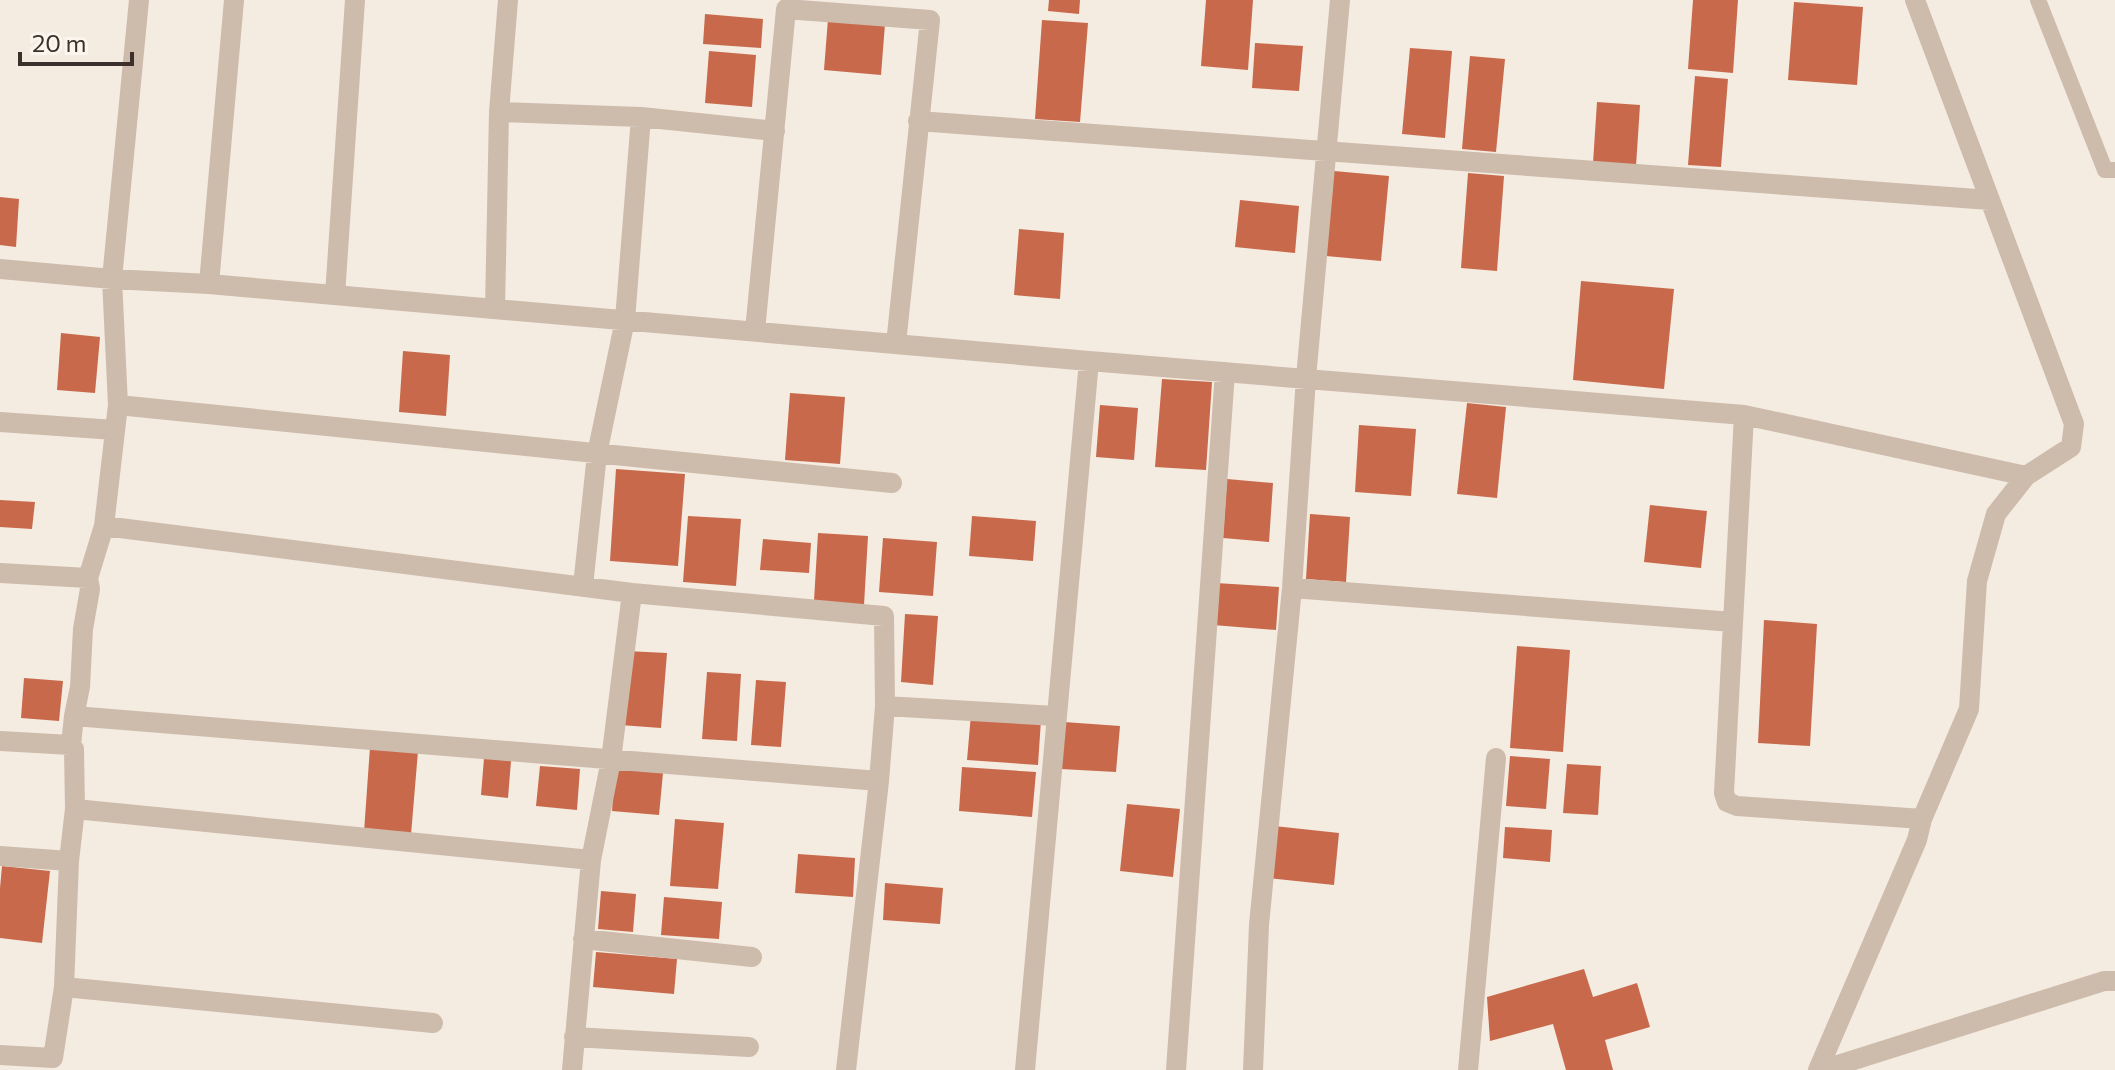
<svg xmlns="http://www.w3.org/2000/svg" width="2115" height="1070" viewBox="0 0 2115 1070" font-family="Commissioner,sans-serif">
<rect width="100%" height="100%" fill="#f4ebe1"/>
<path fill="#c8694b" d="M 1049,0 L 1080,0 L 1079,14 L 1048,11 Z
M 1206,0 L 1253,0 L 1248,70 L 1201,66 Z
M 1693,0 L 1738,0 L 1733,73 L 1688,69 Z
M 1794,2 L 1863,7 L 1857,85 L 1788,80 Z
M 705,14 L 763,19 L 761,48 L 703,44 Z
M 828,19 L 885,24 L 881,75 L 824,70 Z
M 1042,20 L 1088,23 L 1080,122 L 1035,119 Z
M 1255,43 L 1303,46 L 1299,91 L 1252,88 Z
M 1410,48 L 1452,51 L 1445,138 L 1402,134 Z
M 709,51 L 756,55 L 752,107 L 705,103 Z
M 1470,56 L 1505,59 L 1496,152 L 1462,149 Z
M 1695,76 L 1728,79 L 1721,167 L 1688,165 Z
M 1597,102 L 1640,105 L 1636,166 L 1593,163 Z
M 1334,171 L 1389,176 L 1381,261 L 1326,256 Z
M 1468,173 L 1504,176 L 1497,271 L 1461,268 Z
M 0,197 L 19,199 L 16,247 L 0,245 Z
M 1240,200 L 1299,206 L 1295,253 L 1235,247 Z
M 1019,229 L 1064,233 L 1060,299 L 1014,295 Z
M 1581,281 L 1674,289 L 1664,389 L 1573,380 Z
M 61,333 L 100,337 L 95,393 L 57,390 Z
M 403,351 L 450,355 L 446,416 L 399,412 Z
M 1162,379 L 1212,382 L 1206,470 L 1155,467 Z
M 790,393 L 845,397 L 840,464 L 785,460 Z
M 1467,403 L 1506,407 L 1497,498 L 1457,494 Z
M 1100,405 L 1138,408 L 1134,460 L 1096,457 Z
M 1359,425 L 1416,429 L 1411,496 L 1355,492 Z
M 616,469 L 685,474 L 678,566 L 610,561 Z
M 1227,479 L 1273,483 L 1269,542 L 1223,538 Z
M 0,500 L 35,502 L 32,529 L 0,527 Z
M 1650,505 L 1707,511 L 1701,568 L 1644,562 Z
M 1310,514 L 1350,517 L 1346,582 L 1306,579 Z
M 688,516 L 741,519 L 736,586 L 683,582 Z
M 972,516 L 1036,521 L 1033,561 L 969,556 Z
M 818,533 L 868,536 L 864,605 L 814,601 Z
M 883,538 L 937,542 L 933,596 L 879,592 Z
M 763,539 L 811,543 L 809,573 L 760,570 Z
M 1216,583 L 1279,587 L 1276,630 L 1213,625 Z
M 905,614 L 938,616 L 933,685 L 901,682 Z
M 1764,620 L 1817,624 L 1810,746 L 1758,743 Z
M 1517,646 L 1570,650 L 1563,752 L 1510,748 Z
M 626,651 L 667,653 L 661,728 L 620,725 Z
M 707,672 L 741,674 L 737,741 L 702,739 Z
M 24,678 L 63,681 L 59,721 L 21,718 Z
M 756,680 L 786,682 L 781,747 L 751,745 Z
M 971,714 L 1041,720 L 1038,765 L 967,760 Z
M 1064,722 L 1120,726 L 1116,772 L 1061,769 Z
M 370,747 L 418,751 L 411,835 L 364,832 Z
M 1510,756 L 1550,759 L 1546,809 L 1506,806 Z
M 484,758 L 511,761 L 508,798 L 481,795 Z
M 1567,764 L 1601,766 L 1598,815 L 1563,813 Z
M 540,766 L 580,769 L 577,810 L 536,806 Z
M 962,767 L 1036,772 L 1032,817 L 959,811 Z
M 615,769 L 663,773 L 659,815 L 612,811 Z
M 1127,804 L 1180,809 L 1173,877 L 1120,871 Z
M 675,819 L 724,823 L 718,889 L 670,886 Z
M 1274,826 L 1339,833 L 1334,885 L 1268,878 Z
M 1505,827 L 1552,830 L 1550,862 L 1503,858 Z
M 798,854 L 855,858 L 853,897 L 795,893 Z
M 2,866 L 50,871 L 42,943 L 0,938 L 0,888 Z
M 885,883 L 943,888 L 940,924 L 883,920 Z
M 601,891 L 636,894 L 633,932 L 598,929 Z
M 664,897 L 722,902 L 719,939 L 661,935 Z
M 596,952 L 677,959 L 674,994 L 593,987 Z
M 1584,969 L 1593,997 L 1637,983 L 1650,1027 L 1605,1040 L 1613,1070 L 1566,1070 L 1553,1024 L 1490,1041 L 1487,997 Z"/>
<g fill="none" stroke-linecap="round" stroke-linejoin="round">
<path stroke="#cdbbac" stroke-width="16" d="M 2038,0 L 2105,170 L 2115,170"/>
<path stroke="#cdbbac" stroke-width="20" d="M 499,112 L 641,117 L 775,131
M 918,121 L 1990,200
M 0,269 L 112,279 L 209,284 L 1089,361 L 1744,415 L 2026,476
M 209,284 L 234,0
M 335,295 L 355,0
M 495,309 L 499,112 L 508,0
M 755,331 L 786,9 L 930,20 L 896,344
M 118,405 L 892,483
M 1744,415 L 1724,793 L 1727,802 L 1737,806 L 1922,819
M 0,422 L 115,430
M 104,526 L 632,593 L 884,616 L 885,706 L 879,781 L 846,1070
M 0,573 L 88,578
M 583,586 L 597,454 L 625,320 L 641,117
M 1292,588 L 1733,622
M 885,706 L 1056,716
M 74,716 L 879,781
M 0,741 L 71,745 L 74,749 L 75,809 L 69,861 L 0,856
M 71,745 L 74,716 L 80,687 L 83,629 L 90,589 L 88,578 L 104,526 L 118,405 L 112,279 L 139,0
M 75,809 L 591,860
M 583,939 L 752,957
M 64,987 L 433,1023
M 574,1037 L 749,1047
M 0,1055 L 53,1058 L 64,987 L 69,861
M 572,1070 L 591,860 L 611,760 L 632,593
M 1025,1070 L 1089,361
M 1176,1070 L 1225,372
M 1253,1070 L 1259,925 L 1292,588 L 1306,378 L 1340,0
M 1468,1070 L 1496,758
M 1818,1070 L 1917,840 L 1922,819 L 1969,709 L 1977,581 L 1996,514 L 2026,476 L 2071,447 L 2074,424 L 1915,0
M 1822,1070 L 2104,981 L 2115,981"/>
</g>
<path d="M20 52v12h112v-12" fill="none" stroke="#3b302b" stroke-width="4"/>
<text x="32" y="52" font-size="24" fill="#3b302b" stroke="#fbf5ee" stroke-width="6" paint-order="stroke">20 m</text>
</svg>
